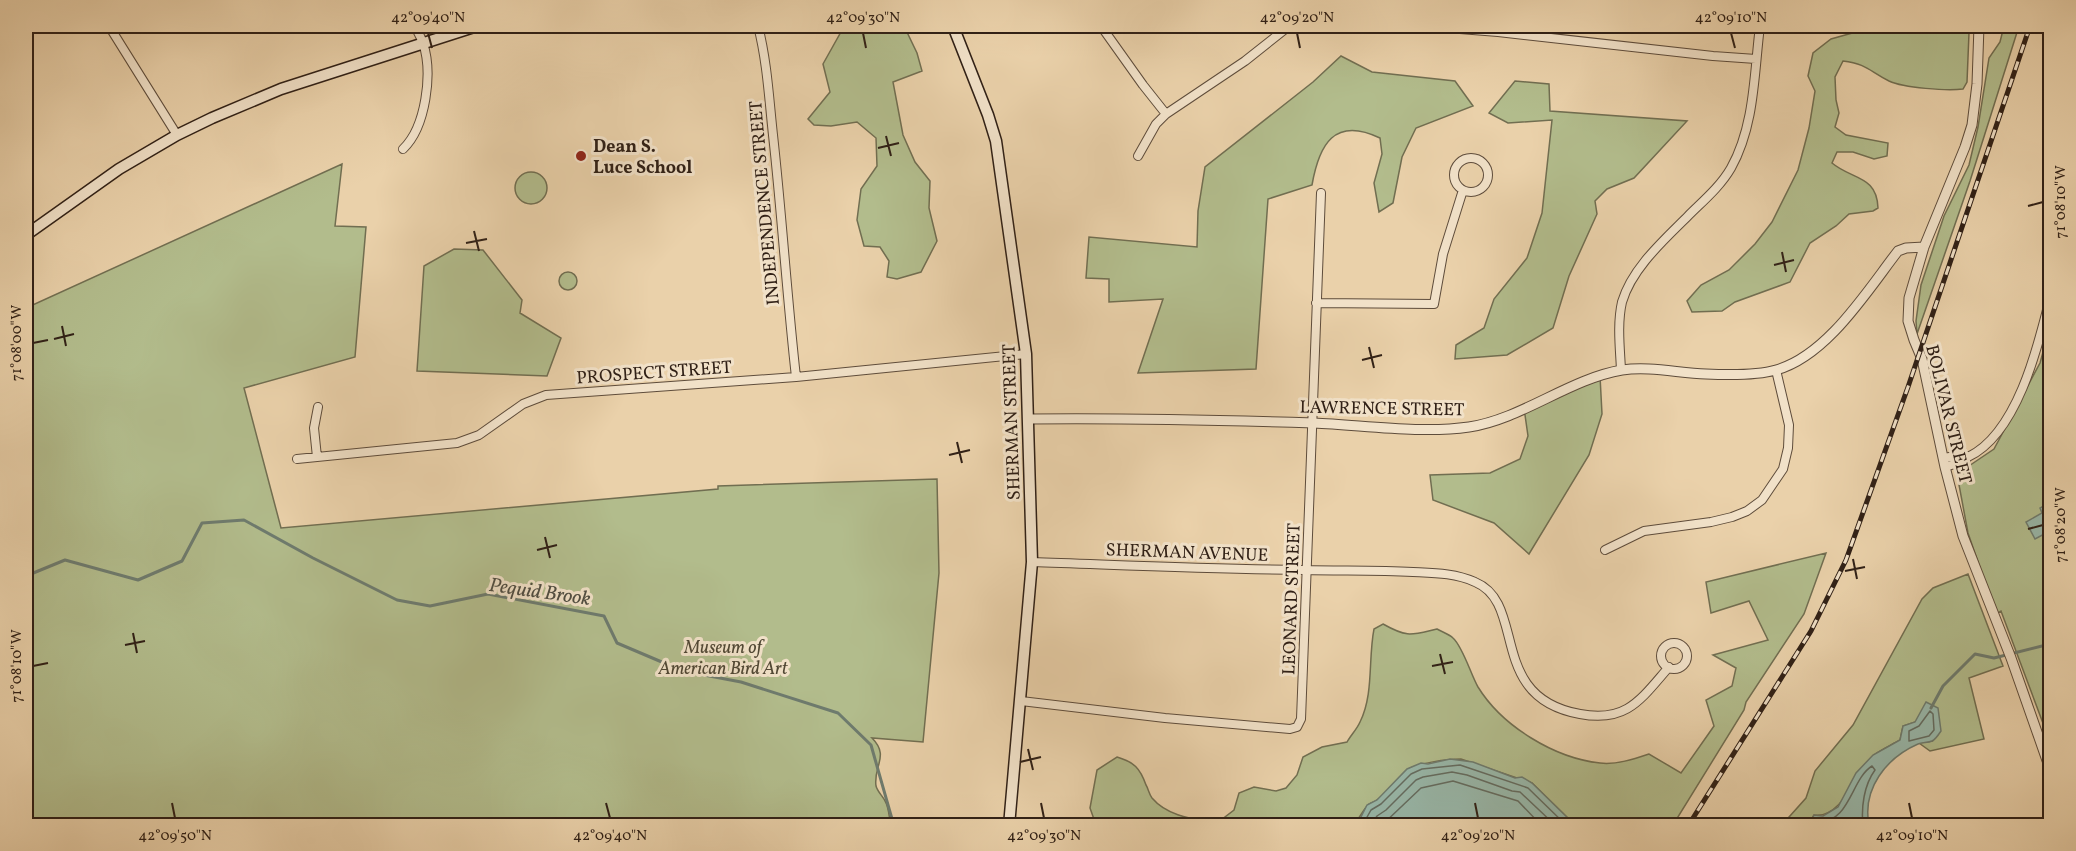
<svg xmlns="http://www.w3.org/2000/svg" width="2076" height="851" viewBox="0 0 2076 851" font-family="Vollkorn,serif">
<rect width="100%" height="100%" fill="#ead1aa"/>
<filter id="stains"><feTurbulence type="fractalNoise" baseFrequency=".00333" numOctaves="4"/><feColorMatrix values="0 0 0 0 .2 0 0 0 0 .09 0 0 0 0 .02 0 0 0 .5 -.17"/></filter>
<radialGradient id="worn" r=".72"><stop offset=".6" stop-color="#630" stop-opacity="0"/><stop offset="1" stop-color="#630" stop-opacity=".3"/></radialGradient>
<path fill="#b2bc8c" stroke="#716e51" stroke-width="1.5" d="M 840,26 L 904,26 L 917,53 L 922,71 L 893,82 L 903,135 L 915,162 L 930,181 L 929,208 L 937,241 L 921,272 L 897,279 L 887,277 L 889,261 L 880,247 L 864,246 L 857,220 L 861,189 L 877,166 L 876,138 L 857,122 L 831,126 L 814,125 L 808,119 L 830,92 L 823,64 L 842,30 Z
M 1966,26 L 1969,33 L 1967,82 L 1963,89 C 1947,91 1904,88 1889,81 C 1869,71 1867,64 1843,61 L 1835,77 L 1836,100 L 1839,113 L 1835,127 L 1846,135 L 1888,143 L 1887,156 L 1874,159 L 1853,152 L 1837,152 L 1832,163 C 1852,180 1877,175 1878,208 L 1873,211 L 1849,214 L 1836,226 L 1810,243 L 1790,282 L 1735,302 L 1722,311 L 1692,312 L 1687,301 L 1701,285 L 1729,270 L 1755,244 L 1772,222 L 1798,170 L 1809,128 L 1815,91 L 1808,76 L 1813,53 L 1831,39 L 1863,30 Z
M 2004,26 L 2019,26 L 1970,181 L 1917,334 L 1916,321 L 1921,285 L 1944,216 L 1969,165 L 1978,127 L 1989,58 L 2000,42 Z
M 1341,56 L 1372,72 L 1455,81 L 1473,106 L 1416,128 L 1402,157 L 1393,203 L 1379,212 L 1374,183 L 1382,154 L 1380,138 C 1334,116 1319,145 1312,185 L 1268,199 L 1256,369 L 1138,373 L 1163,299 L 1109,302 L 1109,279 L 1086,278 L 1089,237 L 1197,247 L 1198,211 L 1205,167 L 1313,82 Z
M 1515,81 L 1549,84 L 1550,111 L 1687,121 L 1634,178 L 1607,189 L 1595,201 L 1597,214 L 1569,276 L 1553,328 L 1507,355 L 1455,359 L 1456,345 L 1484,328 L 1494,299 L 1527,258 L 1542,213 L 1552,120 L 1508,123 L 1489,113 Z
M 342,164 L 335,226 L 366,227 L 355,357 L 244,388 L 281,528 L 718,489 L 718,486 L 937,479 L 939,573 L 923,742 L 872,738 C 890,756 873,766 876,786 C 878,793 884,797 886,803 C 889,809 889,818 891,825 L 26,825 L 26,308 Z
M515 188a16 16 0 1 1 32 0a16 16 0 1 1-32 0Z
M 454,249 L 483,250 L 522,300 L 520,313 L 561,338 L 547,376 L 417,371 L 424,266 Z
M559 281a9 9 0 1 1 18 0a9 9 0 1 1-18 0Z
M 2050,327 L 2050,742 L 2001,611 L 1996,614 L 1968,533 L 1957,474 L 1994,449 L 2040,363 Z
M 1600,376 L 1602,414 L 1589,455 L 1529,554 L 1494,523 L 1433,500 L 1430,475 L 1490,473 L 1520,459 L 1528,436 L 1524,408 Z
M 1826,553 L 1804,614 L 1746,702 L 1744,710 L 1673,825 L 1575,825 L 1532,783 L 1461,759 C 1449,759 1416,763 1407,770 C 1396,779 1389,791 1377,800 C 1375,802 1372,802 1369,804 C 1362,810 1360,820 1352,825 L 1096,825 L 1090,808 L 1097,770 L 1117,757 C 1134,762 1140,768 1146,785 C 1148,788 1149,794 1152,798 C 1168,817 1195,819 1217,823 L 1234,810 L 1239,793 L 1254,787 L 1276,791 L 1286,788 L 1297,775 L 1303,757 L 1322,747 L 1347,742 C 1351,735 1357,729 1360,722 C 1374,694 1368,659 1374,629 L 1383,624 C 1408,638 1411,635 1437,629 C 1442,632 1449,634 1453,638 C 1463,647 1471,675 1478,687 C 1502,726 1554,758 1600,763 C 1616,765 1634,759 1649,754 L 1681,773 L 1714,726 L 1706,700 L 1732,686 L 1736,668 L 1713,655 L 1768,640 L 1749,601 L 1711,613 L 1706,582 Z
M 1968,574 L 2003,666 L 1969,678 L 1984,739 L 1930,751 L 1919,743 L 1932,741 L 1915,722 L 1903,726 L 1900,740 C 1892,745 1877,751 1872,757 C 1856,775 1841,819 1814,815 L 1808,825 L 1781,826 L 1806,798 L 1815,771 L 1853,725 L 1922,599 L 1933,588 Z"/>
<path fill="#98b7a9" stroke="#6e7b6e" stroke-width="1.5" d="M 2049,503 L 2050,531 L 2035,539 L 2026,522 L 2042,513 L 2040,508 Z
M 1926,702 L 1938,708 L 1941,731 C 1939,734 1935,740 1932,741 C 1928,743 1922,742 1918,744 C 1886,758 1862,789 1869,825 L 1808,825 L 1814,815 L 1823,816 L 1838,807 L 1856,773 L 1873,755 L 1900,740 L 1903,726 L 1915,722 Z
M 1450,759 L 1473,762 L 1515,778 L 1522,777 L 1532,783 L 1575,825 L 1352,825 L 1359,821 L 1367,805 L 1377,800 L 1407,769 L 1421,763 L 1428,764 Z"/>
<g fill="none" stroke-linecap="round" stroke-linejoin="round">
<path stroke="#646c60" stroke-width="1.5" d="M 1930,711 L 1933,714 L 1934,730 L 1929,736 L 1909,741 L 1909,731 L 1919,726 Z
M 1362,826 L 1371,810 L 1381,804 L 1411,774 L 1422,769 L 1460,765 L 1528,788 L 1567,826
M 1371,826 L 1377,816 L 1386,810 L 1416,780 L 1423,777 L 1452,772 L 1467,775 L 1512,791 L 1520,792 L 1556,826
M 1381,826 L 1421,788 L 1453,781 L 1518,801 L 1542,826
M 1815,826 L 1818,822 C 1850,823 1851,779 1872,766 L 1875,770 C 1864,785 1861,807 1863,826"/>
<path stroke="#6e7b6e" stroke-width="3" d="M 26,576 L 65,560 L 138,580 L 182,561 L 202,523 L 244,520 L 313,558 L 397,600 L 430,606 L 488,594 L 604,616 L 617,643 L 683,671 L 741,682 L 838,713 L 871,745 L 894,826
M 1931,708 L 1943,686 L 1975,654 L 1994,658 L 2050,644"/>
<g stroke="#5e4c3b" stroke-width="10">
<path id="minor" d="M 109,26 L 177,135
M 758,26 C 767,61 769,98 773,135 C 782,216 787,297 796,377
M 1101,26 L 1143,85 L 1166,114
M 1422,26 L 1498,32 L 1713,56 L 1756,59
M 403,149 C 426,127 433,73 423,43 C 421,37 417,31 415,26
M 1138,156 L 1156,124 L 1166,114 L 1245,61 L 1289,26
M1454 175a17 17 0 1 1 34 0a17 17 0 1 1-34 0Z
M 1316,303 L 1434,304 L 1443,254 L 1463,190
M 1621,370 C 1620,348 1617,324 1622,302 C 1632,268 1664,240 1688,216 C 1703,201 1720,187 1731,168 C 1755,125 1754,73 1760,26
M 317,457 L 314,428 L 318,407
M 1968,457 C 2017,434 2038,347 2050,298
M 1943,458 L 1963,455 L 1968,457 L 1964,461 L 1945,467
M 297,459 L 457,443 L 479,435 L 523,404 L 546,395 L 796,377 L 1026,354
M 1605,550 L 1644,531 L 1711,522 L 1732,517 L 1747,511 L 1762,500 L 1783,469 L 1788,448 L 1789,425 L 1776,370
M 1032,562 C 1123,565 1213,569 1304,570 C 1340,571 1376,570 1413,572 C 1434,573 1455,573 1475,582 C 1528,604 1486,697 1580,714 C 1627,723 1641,699 1669,667
M1661 656a13 13 0 1 1 26 0a13 13 0 1 1-26 0Z
M 1021,701 L 1165,718 L 1290,729 L 1297,727 L 1301,719 L 1321,193"/>
</g>
<g stroke="#5e4c3b" stroke-width="11">
<path id="tertiary" d="M 1979,26 L 1977,84 L 1972,125 L 1965,147 L 1924,247 L 1909,298 L 1908,321 L 1914,340 L 1922,359 L 1945,467 L 1963,536 L 2011,658 L 2050,769
M 1029,419 C 1124,418 1219,420 1314,423 C 1363,425 1421,434 1469,427 C 1522,419 1569,379 1622,370 C 1650,366 1678,373 1706,374 C 1727,375 1755,376 1776,370 C 1827,356 1867,291 1898,251 L 1906,248 L 1924,247"/>
</g>
<g stroke="#302016" stroke-width="13">
<path id="secondary" d="M 953,26 L 988,115 L 996,141 L 1026,354 L 1032,562 L 1009,826
M 26,235 L 119,169 L 177,135 L 212,118 L 281,89 L 477,26"/>
</g>
<use href="#minor" stroke="#f1e1c8" stroke-width="8"/>
<use href="#tertiary" stroke="#f1e1c8" stroke-width="9"/>
<use href="#secondary" stroke="#f1e1c8" stroke-width="10"/>
<g stroke="#302016" stroke-width="5">
<path id="rail" d="M 1688,826 L 1811,631 L 1846,560 L 1908,387 L 2030,26"/>
</g>
<use href="#rail" stroke="#f1e1c8" stroke-width="3" stroke-dasharray="9" stroke-linecap="butt"/>
</g>
<path fill="none" stroke="#302016" stroke-width="2" d="M 428,33 L 432,48M 863,33 L 866,48M 1297,33 L 1300,48M 1731,33 L 1735,48M 886,136 L 891,156M 878,148 L 899,143M 2028,206 L 2043,202M 474,231 L 479,251M 466,243 L 487,239M 1782,252 L 1786,272M 1774,265 L 1794,260M 62,326 L 66,346M 54,339 L 74,334M 33,343 L 48,340M 1369,347 L 1374,368M 1362,360 L 1382,355M 957,442 L 962,463M 949,455 L 970,450M 2028,529 L 2043,525M 545,537 L 550,558M 537,550 L 557,545M 1853,559 L 1857,579M 1845,571 L 1865,567M 133,633 L 137,653M 125,645 L 145,641M 1440,654 L 1445,674M 33,666 L 48,663M 1432,666 L 1453,662M 1028,749 L 1033,770M 1020,762 L 1041,757M 172,803 L 175,818M 606,803 L 610,818M 1041,803 L 1044,818M 1475,803 L 1478,818M 1909,803 L 1912,818"/>
<circle fill="#8f2418" stroke="#f1e1c8" stroke-width="2" cx="581" cy="156" r="6"/>
<g text-anchor="middle" stroke-width="6" stroke-linejoin="round" paint-order="stroke">
<g font-size="18" font-weight="bold" fill="#302016" stroke="#f1e1c8" text-anchor="start">
<text x="593" y="152">Dean S.<tspan x="593" dy="21">Luce School</tspan></text>
</g>
<g font-size="18" fill="#302016" stroke="#f1e1c8">
<text transform="translate(764 203) rotate(-95)" y="6">INDEPENDENCE STREET</text>
<text transform="translate(654 372) rotate(-4)" y="6">PROSPECT STREET</text>
<text transform="translate(1382 408) rotate(1)" y="6">LAWRENCE STREET</text>
<text transform="translate(1949 414) rotate(76)" y="6">BOLIVAR STREET</text>
<text transform="translate(1011 422) rotate(-92)" y="6">SHERMAN STREET</text>
<text transform="translate(1187 552) rotate(2)" y="6">SHERMAN AVENUE</text>
<text transform="translate(1291 599) rotate(-88)" y="6">LEONARD STREET</text>
</g>
<g font-size="18" font-style="italic" fill="#504734" stroke="#f1e1c8">
<text x="723" y="653">Museum of<tspan x="723" dy="21">American Bird Art</tspan></text>
</g>
<g font-size="20" font-style="italic" fill="#4f4d42" stroke="#f1e1c8">
<text transform="translate(540 591) rotate(8)" y="7">Pequid Brook</text>
</g>
</g>
<rect width="2076" height="851" fill="none" stroke="#ead1aa" stroke-width="66"/>
<rect x="33" y="33" width="2010" height="785" fill="none" stroke="#302016" stroke-width="2"/>
<g font-size="15" text-anchor="middle" fill="#302016">
<text x="428" y="22">42°09'40"N</text>
<text x="863" y="22">42°09'30"N</text>
<text x="1297" y="22">42°09'20"N</text>
<text x="1731" y="22">42°09'10"N</text>
<text transform="translate(2060 202) rotate(-90)" y="5">71°08'10"W</text>
<text transform="translate(16 343) rotate(-90)" y="5">71°08'00"W</text>
<text transform="translate(2060 525) rotate(-90)" y="5">71°08'20"W</text>
<text transform="translate(16 666) rotate(-90)" y="5">71°08'10"W</text>
<text x="175" y="840">42°09'50"N</text>
<text x="610" y="840">42°09'40"N</text>
<text x="1044" y="840">42°09'30"N</text>
<text x="1478" y="840">42°09'20"N</text>
<text x="1912" y="840">42°09'10"N</text>
</g>
<rect width="100%" height="100%" filter="url(#stains)"/>
<rect width="100%" height="100%" fill="url(#worn)"/>
</svg>
